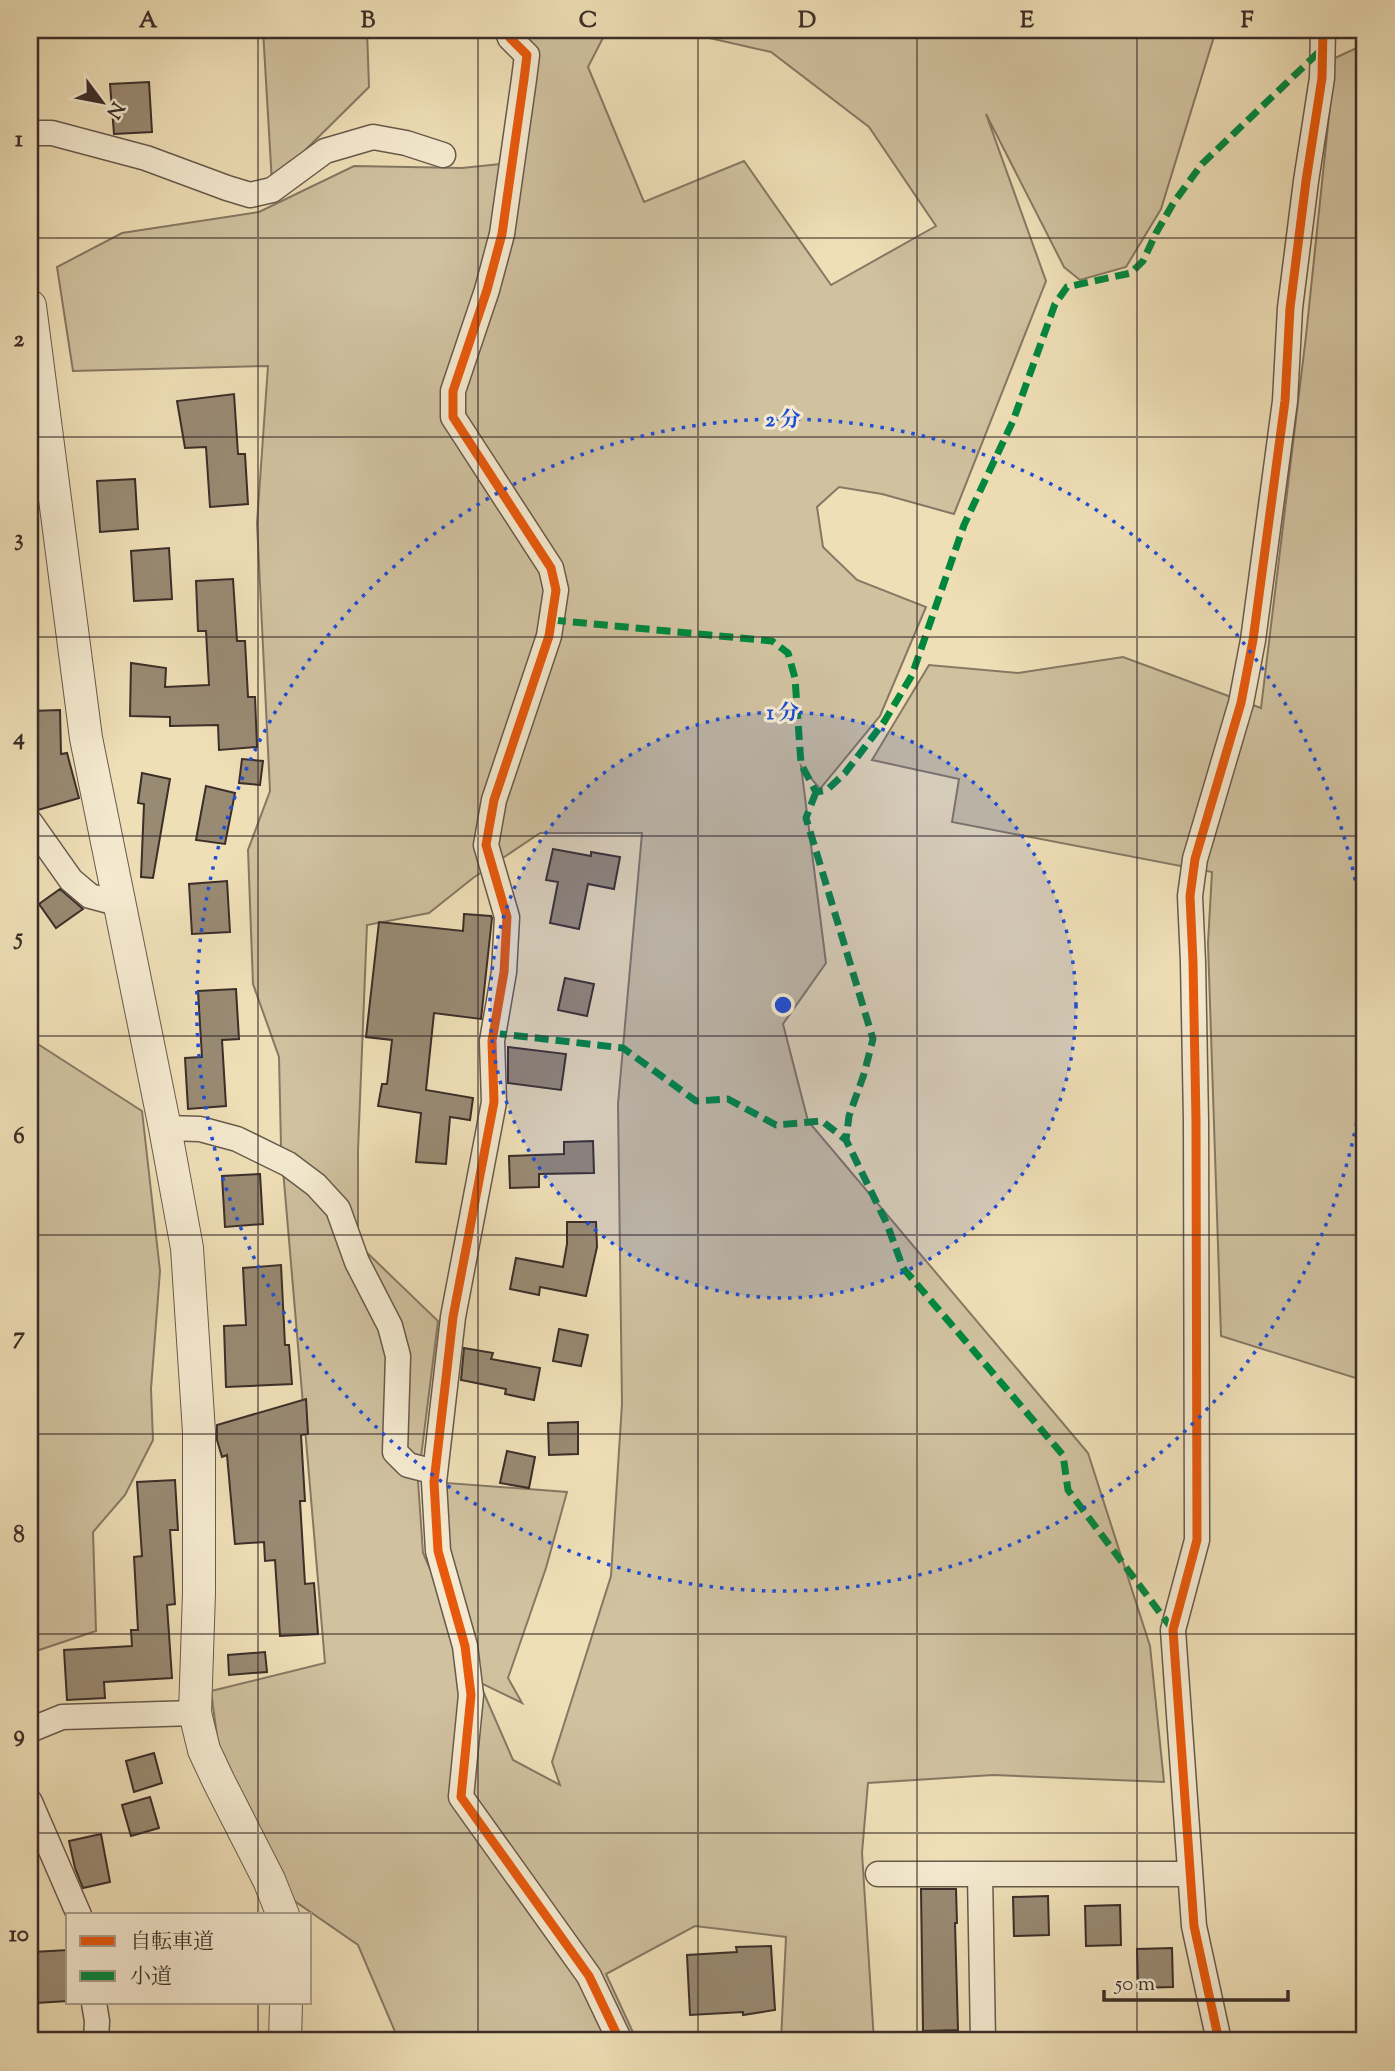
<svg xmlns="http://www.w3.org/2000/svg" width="1395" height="2071" viewBox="0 0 1395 2071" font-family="'Sorts Mill Goudy','Noto Serif JP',serif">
<rect width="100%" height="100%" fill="#efdfb7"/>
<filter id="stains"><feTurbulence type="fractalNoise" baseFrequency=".00286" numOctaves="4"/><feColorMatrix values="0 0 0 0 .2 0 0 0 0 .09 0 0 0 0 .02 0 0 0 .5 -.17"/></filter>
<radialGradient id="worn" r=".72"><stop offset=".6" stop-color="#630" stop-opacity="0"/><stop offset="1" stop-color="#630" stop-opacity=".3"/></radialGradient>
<path fill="#d0c19f" stroke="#867864" stroke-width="2" fill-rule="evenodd" d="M 263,30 L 367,30 L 369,87 L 272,183 Z
M 530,30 L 607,30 L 588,67 L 644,202 L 744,161 L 831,285 L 936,226 L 869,127 L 771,52 L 674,30 L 1216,30 L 1161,209 L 1126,267 L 1080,280 L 1064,267 L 986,114 L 1046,281 L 954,514 L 882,494 L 839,487 L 817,507 L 823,547 L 857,580 L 926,607 L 880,716 L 820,789 L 801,766 L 826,963 L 783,1024 L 808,1121 L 1088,1453 L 1150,1646 L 1164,1782 L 993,1775 L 868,1783 L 862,1853 L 874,2041 L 781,2041 L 786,1937 L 695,1926 L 606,1974 L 637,2041 L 399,2041 L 358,1945 L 283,1893 L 220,1759 L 211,1691 L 325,1663 L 281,1146 L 279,1057 L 253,984 L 248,850 L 270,791 L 257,523 L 268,366 L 73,371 L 57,267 L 122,233 L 259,212 L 354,166 L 462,168 L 511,163 ZM 540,833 L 642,833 L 618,1104 L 622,1404 L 611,1576 L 552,1762 L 560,1785 L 513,1760 L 479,1682 L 522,1703 L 508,1678 L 546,1568 L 567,1492 L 434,1482 L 456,1628 L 423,1553 L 418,1481 L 438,1321 L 358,1244 L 358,1150 L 367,925 L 429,913 L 473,878 Z
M 1365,44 L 1365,1381 L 1221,1336 L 1208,943 L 1212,872 L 952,822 L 959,779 L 872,760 L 929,665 L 1018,673 L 1123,657 L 1261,708 L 1306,336 L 1335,58 Z
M 30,1039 L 142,1111 L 160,1271 L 151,1389 L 153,1440 L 125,1495 L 93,1532 L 96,1631 L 30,1653 Z"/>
<path fill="#998a73" stroke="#3b2e29" stroke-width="2" d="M 149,82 L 152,132 L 114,134 L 110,84 Z
M 234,394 L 238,454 L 245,454 L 248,504 L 210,507 L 206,447 L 185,448 L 177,401 Z
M 135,479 L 138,529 L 100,532 L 97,481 Z
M 169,548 L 172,599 L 134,601 L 131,551 Z
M 233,579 L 237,641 L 245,641 L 248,697 L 255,697 L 257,747 L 219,750 L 218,725 L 170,726 L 170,717 L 130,716 L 131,663 L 166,668 L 165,687 L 209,685 L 206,631 L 198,631 L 196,581 Z
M 60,710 L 61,754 L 67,753 L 79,798 L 38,810 L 32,808 L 30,800 L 30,711 Z
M 242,759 L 263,761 L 260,785 L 239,783 Z
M 142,773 L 170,779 L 153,878 L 141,877 L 144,804 L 138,803 Z
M 206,786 L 235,793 L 225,844 L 196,840 Z
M 553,849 L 591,856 L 591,852 L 620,857 L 614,889 L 588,884 L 579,929 L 550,923 L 558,882 L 546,880 Z
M 227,881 L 230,932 L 192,934 L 189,884 Z
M 60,889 L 83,909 L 56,928 L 39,904 Z
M 464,914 L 491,916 L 492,918 L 481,1019 L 434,1013 L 426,1090 L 473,1098 L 470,1120 L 450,1117 L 446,1164 L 416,1162 L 421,1113 L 378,1106 L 382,1084 L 387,1084 L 392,1040 L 366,1037 L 379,922 L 463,931 Z
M 565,978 L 594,984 L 587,1016 L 558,1010 Z
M 236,989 L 239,1039 L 222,1040 L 226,1106 L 188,1109 L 185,1058 L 202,1057 L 198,991 Z
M 508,1047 L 566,1054 L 561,1090 L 508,1083 Z
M 593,1141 L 594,1173 L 539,1174 L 539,1187 L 510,1188 L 509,1156 L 564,1154 L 564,1142 Z
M 260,1174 L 263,1224 L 225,1227 L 222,1176 Z
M 567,1222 L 596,1222 L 597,1247 L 586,1296 L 540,1287 L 539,1295 L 510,1289 L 516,1258 L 563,1267 L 567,1244 Z
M 281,1265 L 285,1345 L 289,1345 L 292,1384 L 226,1387 L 224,1326 L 246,1325 L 243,1268 Z
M 559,1329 L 588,1335 L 581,1366 L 553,1361 Z
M 464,1348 L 493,1353 L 491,1359 L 540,1368 L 534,1400 L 505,1394 L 506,1389 L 461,1380 Z
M 306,1399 L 308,1434 L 301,1435 L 305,1501 L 300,1501 L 305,1584 L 314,1583 L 318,1634 L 280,1636 L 275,1560 L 265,1561 L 264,1542 L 235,1544 L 227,1455 L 222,1457 L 217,1440 L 217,1425 Z
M 578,1422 L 578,1454 L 549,1455 L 548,1423 Z
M 507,1451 L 535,1457 L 529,1488 L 500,1483 Z
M 175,1480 L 178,1530 L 170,1530 L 175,1604 L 167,1605 L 172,1678 L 104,1682 L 105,1698 L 67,1700 L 64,1650 L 132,1646 L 131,1630 L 138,1630 L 134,1557 L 142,1556 L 137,1482 Z
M 265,1652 L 267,1672 L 229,1675 L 228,1655 Z
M 154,1753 L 162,1783 L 134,1792 L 126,1761 Z
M 150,1797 L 159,1828 L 131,1836 L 122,1805 Z
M 101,1834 L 110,1882 L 83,1888 L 75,1868 L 69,1841 Z
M 921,1889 L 956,1889 L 957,1923 L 955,1923 L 958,2030 L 923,2031 Z
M 1048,1896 L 1049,1935 L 1014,1936 L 1013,1897 Z
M 1120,1905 L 1121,1945 L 1086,1946 L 1085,1906 Z
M 771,1946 L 775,2010 L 743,2015 L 743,2012 L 690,2015 L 687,1955 L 737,1952 L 736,1947 Z
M 1172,1948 L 1173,1987 L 1138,1988 L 1137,1949 Z
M 68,1950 L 68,2001 L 36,2003 L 33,1952 Z"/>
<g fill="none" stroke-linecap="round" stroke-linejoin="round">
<g stroke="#685a4c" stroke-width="27">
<path id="minor" d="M 507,30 L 510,38 L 527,55 L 524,79 L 502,234 L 487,290 L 453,391 L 453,417 L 551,568 L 556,590 L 549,636 L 494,800 L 486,845 L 507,917 L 504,972 L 492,1041 L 494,1102 L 453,1317 L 434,1482 L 438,1551 L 465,1646 L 471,1695 L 461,1797 L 589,1976 L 620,2041
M 30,133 L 52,133 L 146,158 L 227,188 L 250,195 L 272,190 L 325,151 L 373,137 L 406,143 L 443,155
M 30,822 L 71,880 L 90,896 L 120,904
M 165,1128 L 200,1129 L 237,1139 L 288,1164 L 316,1185 L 338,1209 L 357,1262 L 390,1326 L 398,1356 L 395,1452 L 408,1465 L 435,1472
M 30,1730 L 62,1717 L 195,1713
M 30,1802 L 79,1915
M 878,1874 L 1190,1874
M 980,1874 L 983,2041
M 94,2003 L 97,2021 L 96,2041
M 1219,2041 L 1194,1926 L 1173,1630 L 1197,1540 L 1196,1121 L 1193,962 L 1190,896 L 1195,859 L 1241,703 L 1253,640 L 1285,401 L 1290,308 L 1306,181 L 1322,78 L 1323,30"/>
</g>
<g stroke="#685a4c" stroke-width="34">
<path id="tertiary" d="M 30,306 L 86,738 L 165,1128 L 187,1248 L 199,1432 L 199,1593 L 195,1713 L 204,1750 L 219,1782 L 269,1880 L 283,1915
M 285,2041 L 286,2003"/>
</g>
<use href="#minor" stroke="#f5ead0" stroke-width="24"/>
<use href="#tertiary" stroke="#f5ead0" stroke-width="32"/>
<path stroke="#00873e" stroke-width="7" stroke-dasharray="14 7" stroke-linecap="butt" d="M 552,620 L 772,641 L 788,653 L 795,678 L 801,764 L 816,792 L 827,790 L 845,773 L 884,722 L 912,675 L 964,525 L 1013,421 L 1055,304 L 1067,287 L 1131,273 L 1143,261 L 1156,233 L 1174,202 L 1202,164 L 1322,49
M 816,792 L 806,818 L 873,1039 L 864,1074 L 849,1116 L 846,1140 L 887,1224 L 903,1268 L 1063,1455 L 1068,1490 L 1173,1630
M 493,1033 L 623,1048 L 696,1101 L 728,1099 L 776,1125 L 822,1121 L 846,1140"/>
<g stroke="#f5ead0" stroke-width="13">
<path id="cycleway" d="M 507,30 L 510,38 L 527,55 L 524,79 L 502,234 L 487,290 L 453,391 L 453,417 L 551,568 L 556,590 L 549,636 L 494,800 L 486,845 L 507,917 L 504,972 L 492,1041 L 494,1102 L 453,1317 L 434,1482 L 438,1551 L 465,1646 L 471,1695 L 461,1797 L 589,1976 L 620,2041
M 1219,2041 L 1194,1926 L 1173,1630 L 1197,1540 L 1196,1121 L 1193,962 L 1190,896 L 1195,859 L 1241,703 L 1253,640 L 1285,401 L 1290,308 L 1306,181 L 1322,78 L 1323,30"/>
</g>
<use href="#cycleway" stroke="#e8590c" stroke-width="9"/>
</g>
<path fill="none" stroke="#3b2e29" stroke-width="2" stroke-opacity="0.55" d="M 258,30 L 258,1915M 478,30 L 478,2041M 698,30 L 698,2041M 917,30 L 917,2041M 1137,30 L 1137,2041M 30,238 L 1365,238M 30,437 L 1365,437M 30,637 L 1365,637M 30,836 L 1365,836M 30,1036 L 1365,1036M 30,1235 L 1365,1235M 30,1434 L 1365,1434M 30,1634 L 1365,1634M 30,1833 L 1365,1833M 258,2003 L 258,2041"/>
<circle cx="783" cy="1005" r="293" fill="#1d4ed8" fill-opacity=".12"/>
<g fill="none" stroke="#1d4ed8" stroke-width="3.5" stroke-dasharray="3.5 7">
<circle cx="783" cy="1005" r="293"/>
<path d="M1365 1071A586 586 0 1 1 1365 939"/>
</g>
<circle cx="783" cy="1005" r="10" fill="#1d4ed8" stroke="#f5ead0" stroke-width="3.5"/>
<g font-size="21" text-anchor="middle" font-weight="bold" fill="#1d4ed8" stroke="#f5ead0" stroke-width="6" stroke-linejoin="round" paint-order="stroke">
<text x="783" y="426">2 分</text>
<text x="783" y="719">1 分</text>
</g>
<rect width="1395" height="2071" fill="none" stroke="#efdfb7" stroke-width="77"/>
<rect x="66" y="1913" width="245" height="91" fill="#f5ead0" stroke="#ab9f8d" stroke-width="2"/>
<rect x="80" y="1936" width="35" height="10" fill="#e8590c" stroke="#ab9f8d" stroke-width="2"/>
<text x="130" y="1948" font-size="21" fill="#3b2e29">自転車道</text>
<rect x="80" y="1971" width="35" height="10" fill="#00873e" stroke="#ab9f8d" stroke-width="2"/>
<text x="130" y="1983" font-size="21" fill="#3b2e29">小道</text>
<g transform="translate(102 102) rotate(122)" stroke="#f5ead0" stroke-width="5" paint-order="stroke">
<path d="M0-5L12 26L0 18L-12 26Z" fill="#3b2e29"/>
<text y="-10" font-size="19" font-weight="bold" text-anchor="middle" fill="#3b2e29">N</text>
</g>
<path d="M1104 1990v10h184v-10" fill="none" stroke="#3b2e29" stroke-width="3.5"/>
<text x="1115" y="1990" font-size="21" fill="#3b2e29" stroke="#f5ead0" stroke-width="5" paint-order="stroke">50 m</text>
<rect x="38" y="38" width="1318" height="1994" fill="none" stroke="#3b2e29" stroke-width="2.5"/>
<g font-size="23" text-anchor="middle" font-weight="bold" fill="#3b2e29">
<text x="148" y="27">A</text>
<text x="368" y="27">B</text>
<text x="588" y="27">C</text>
<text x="807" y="27">D</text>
<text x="1027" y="27">E</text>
<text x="1247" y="27">F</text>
<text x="19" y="146">1</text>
<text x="19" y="346">2</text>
<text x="19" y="545">3</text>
<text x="19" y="744">4</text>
<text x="19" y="944">5</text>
<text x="19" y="1143">6</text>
<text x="19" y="1343">7</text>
<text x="19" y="1542">8</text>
<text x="19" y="1741">9</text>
<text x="19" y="1941">10</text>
</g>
<rect width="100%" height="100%" filter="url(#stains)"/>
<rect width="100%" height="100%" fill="url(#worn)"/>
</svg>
